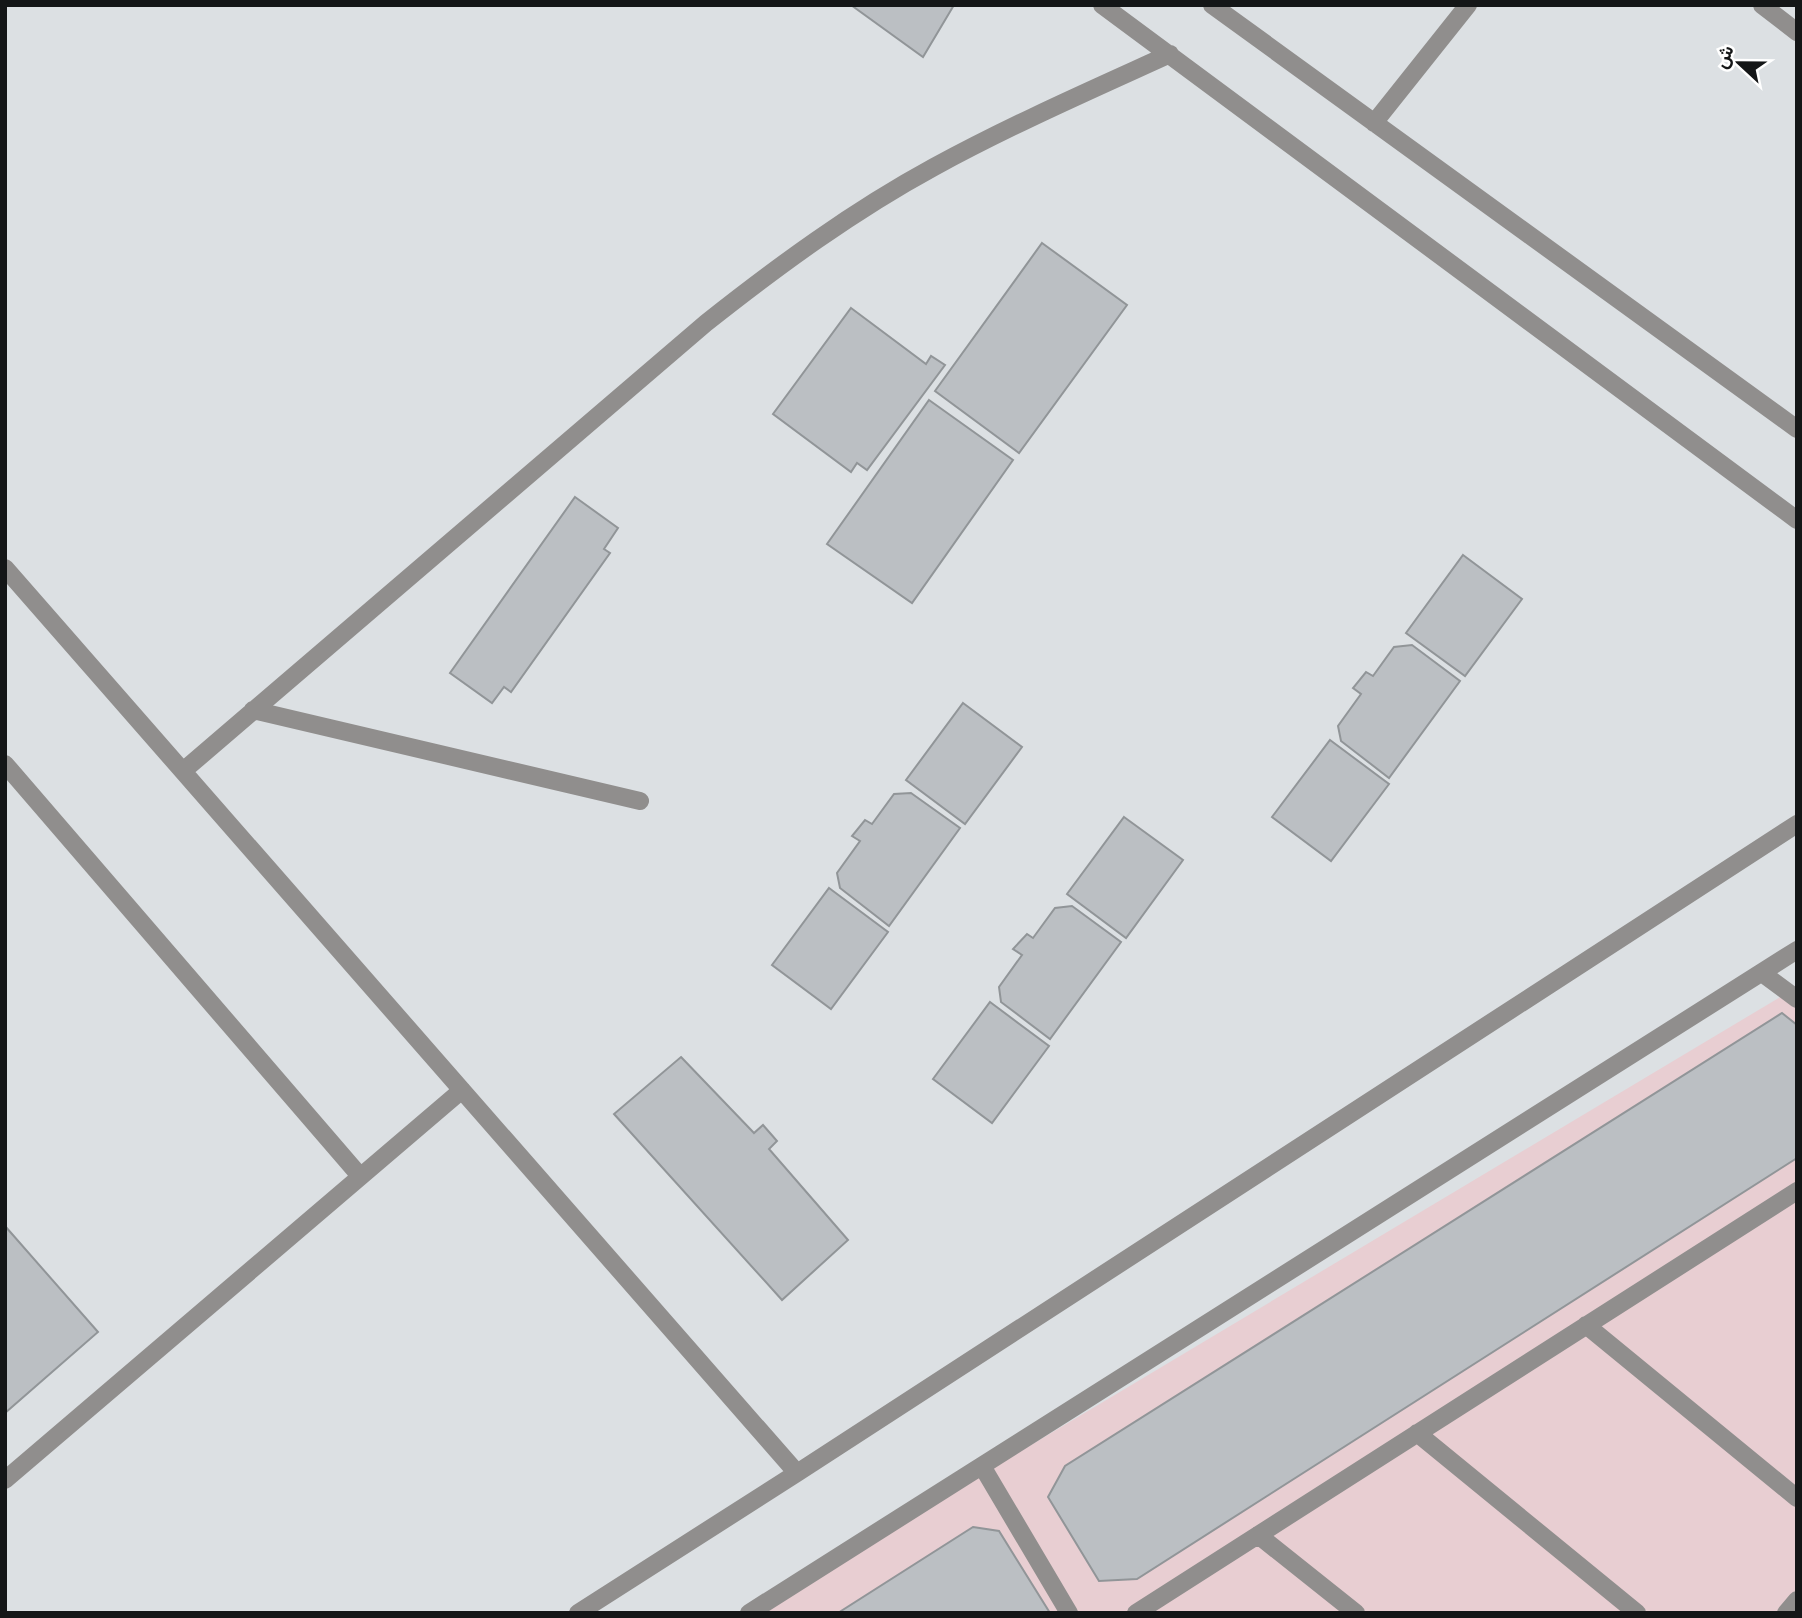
<svg xmlns="http://www.w3.org/2000/svg" width="1802" height="1618" viewBox="0 0 1802 1618" font-family="Cabin,Vazirmatn,sans-serif">
<rect width="100%" height="100%" fill="#dce0e3"/>
<path fill="#e8ced2" d="M 1797,987 L 1797,1613 L 750,1613 Z"/>
<path fill="#bbbfc3" stroke="#919598" stroke-width="2" d="M 851,5 L 954,5 L 923,57 Z
M 1042,243 L 1127,305 L 1019,453 L 935,391 Z
M 851,308 L 926,364 L 931,356 L 945,365 L 867,470 L 857,463 L 851,472 L 773,414 Z
M 929,400 L 1013,460 L 912,603 L 827,544 Z
M 575,497 L 618,528 L 604,549 L 610,553 L 511,692 L 504,687 L 492,703 L 450,673 Z
M 1463,555 L 1522,599 L 1465,676 L 1406,633 Z
M 1412,645 L 1460,681 L 1389,778 L 1341,741 L 1338,726 L 1361,694 L 1353,688 L 1366,672 L 1373,676 L 1394,647 Z
M 963,703 L 1022,747 L 965,824 L 906,780 Z
M 1330,740 L 1389,784 L 1331,861 L 1272,817 Z
M 911,793 L 960,828 L 889,926 L 840,888 L 837,873 L 860,841 L 852,836 L 865,820 L 872,824 L 894,794 Z
M 1124,817 L 1183,860 L 1126,938 L 1067,894 Z
M 829,888 L 888,932 L 831,1009 L 772,965 Z
M 1072,906 L 1121,942 L 1050,1039 L 1001,1002 L 999,987 L 1022,955 L 1013,949 L 1027,934 L 1033,938 L 1055,908 Z
M 990,1002 L 1049,1046 L 992,1123 L 933,1079 Z
M 1782,1013 L 1797,1025 L 1797,1158 L 1137,1579 L 1099,1581 L 1048,1497 L 1065,1466 Z
M 681,1057 L 754,1133 L 763,1125 L 777,1141 L 769,1149 L 848,1240 L 782,1300 L 614,1114 Z
M 5,1226 L 98,1332 L 5,1413 Z
M 973,1527 L 999,1531 L 1050,1613 L 838,1613 Z"/>
<g fill="none" stroke-linecap="round" stroke-linejoin="round">
<path stroke="#908e8d" stroke-width="18" d="M 1102,5 L 1797,520
M 1212,5 L 1797,429
M 1762,5 L 1797,32
M 1374,123 L 1468,5
M 5,568 L 797,1473
M 253,710 L 640,801
M 5,764 L 360,1176
M 183,771 L 706,323 C 778,266 853,211 934,167 C 1011,125 1091,90 1170,54
M 1762,973 L 1797,999
M 1586,1325 L 1797,1498
M 1417,1433 L 1637,1613
M 982,1466 L 1069,1613
M 5,1480 L 462,1090
M 1258,1535 L 1356,1613
M 578,1613 L 797,1473 L 1797,824
M 749,1613 L 1797,950
M 1136,1613 L 1797,1191
M 1786,1613 L 1797,1600"/>
</g>
<rect width="1802" height="1618" fill="none" stroke="#141617" stroke-width="14"/>
<g transform="translate(1739 63) rotate(292)" stroke="#ffffff" stroke-width="5" paint-order="stroke">
<path d="M0-5L12 26L0 18L-12 26Z" fill="#141617"/>
<text y="-10" font-size="19" font-weight="bold" text-anchor="middle" fill="#141617">ش</text>
</g>
</svg>
